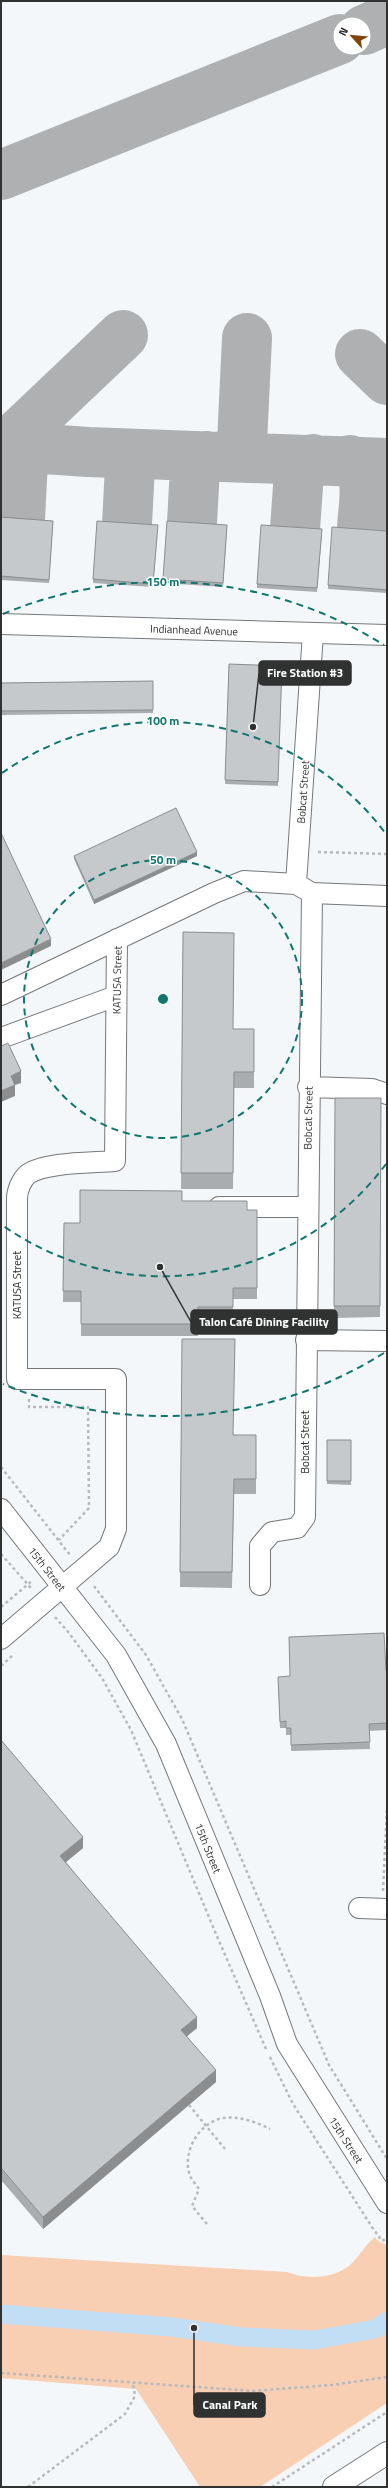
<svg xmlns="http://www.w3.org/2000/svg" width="388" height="2488" viewBox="0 0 388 2488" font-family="'Titillium Web',sans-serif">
<rect width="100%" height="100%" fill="#f4f7fa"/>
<path fill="#f8cfb3" d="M 375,2237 L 378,2241 L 387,2245 L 387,2403 L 260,2487 L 200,2487 L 136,2389 L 1,2378 L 1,2255 L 287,2272 C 307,2280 336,2279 352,2263 C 361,2254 365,2245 375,2237 Z"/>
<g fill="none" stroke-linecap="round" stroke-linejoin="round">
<path stroke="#c1def4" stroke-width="19" d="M 1,2314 L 172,2327 L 241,2337 L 314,2340 L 375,2329 L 387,2321"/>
<path stroke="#aeb0b2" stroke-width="50" d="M 364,30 L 387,20
M 1,175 L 340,39
M 247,338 L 242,443 L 245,450 L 258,457
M 360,354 L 387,380
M 1,443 L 13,439 L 24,429 L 123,335
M 1,446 L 88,452 L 387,463
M 11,447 L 18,451 L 23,460 L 20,519
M 118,453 L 130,466 L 127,524
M 350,460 C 373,470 362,510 362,530
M 192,523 L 195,467 L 207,456
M 295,529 L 299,472 L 305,462 L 313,459"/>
<g stroke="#757779" stroke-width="22">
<path id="minor" d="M 1,624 L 387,635
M 312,893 L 387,896
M 1,995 L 214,893 L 244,881 L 296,884
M 1,1038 L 116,996
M 308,1087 L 372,1089 L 387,1094
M 219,1207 L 307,1207
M 306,1340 L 387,1341
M 1,1509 L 116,1655 L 166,1744 L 270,1996 L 287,2044 L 387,2203
M 260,1585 L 260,1546 L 272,1532 L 297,1528 L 305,1517 L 312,893 L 296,884 L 313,633
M 1,1639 L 109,1547 L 116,1529 L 116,1379 L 17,1379 L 17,1199 C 17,1191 21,1180 28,1174 C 45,1162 93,1163 115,1161 L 117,939
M 359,1908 L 387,1909"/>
</g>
<g stroke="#757779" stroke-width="24">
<path id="major" d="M 334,2487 L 387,2453"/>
</g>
<path stroke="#b7babc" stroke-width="2.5" stroke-dasharray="3 3" stroke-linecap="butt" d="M 318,852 L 387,854
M 29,1399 L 29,1407 L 88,1407 L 89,1508 L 59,1540
M 1,1467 L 70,1555
M 1,1554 L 31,1588
M 94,1586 L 146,1655 L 182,1719 L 329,2065 L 387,2159
M 1,1607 L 33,1580
M 55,1617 L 69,1633 L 102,1678 L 131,1730 L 216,1934 L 266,2049
M 1,1666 L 13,1655
M 383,1891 L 387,1807
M 270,2057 L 293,2104 L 372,2227 L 382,2241 L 387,2238
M 189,2105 L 225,2149
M 207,2224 L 192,2206 L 199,2189 C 196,2185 192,2180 190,2176 C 182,2153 197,2126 219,2119 C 235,2114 256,2122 270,2129
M 1,2373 L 253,2391 L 332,2385 L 387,2377
M 28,2487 L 125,2414 L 135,2396 L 133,2384
M 272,2487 L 387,2412"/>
<use href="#minor" stroke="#fff" stroke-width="20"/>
<use href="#major" stroke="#fff" stroke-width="22"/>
</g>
<path fill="#aaadaf" d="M 1,517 L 53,524 L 49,583 L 1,580 Z
M 158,525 L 153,587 L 93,583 L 93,579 Z
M 227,528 L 223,587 L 163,583 L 163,579 Z
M 387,531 L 387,593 L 328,589 L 328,585 Z
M 322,533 L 317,592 L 257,588 L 257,584 Z
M 229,664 L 282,666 L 278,786 L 225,784 Z
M 153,681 L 153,713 L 1,715 L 1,683 Z
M 74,856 L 197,856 L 94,904 L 74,859 Z
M 183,932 L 233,1029 L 254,1029 L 254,1088 L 234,1088 L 233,1189 L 181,1189 Z
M 335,1098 L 381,1098 L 380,1317 L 334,1318 Z
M 182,1201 L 247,1210 L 257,1210 L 257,1299 L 233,1299 L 233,1318 L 198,1318 L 198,1336 L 81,1336 L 81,1302 L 63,1302 L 64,1223 L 80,1223 Z
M 182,1339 L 234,1435 L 256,1450 L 256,1494 L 234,1494 L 232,1588 L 180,1587 Z
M 327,1440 L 351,1440 L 351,1485 L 327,1484 Z
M 387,1670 L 387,1730 L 369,1731 L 370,1749 L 291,1751 L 291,1735 L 286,1735 L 286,1728 L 280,1728 L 278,1684 Z
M 1,1740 L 83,1848 L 66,1862 L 197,2028 L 187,2036 L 216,2082 L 43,2229 L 1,2180 Z"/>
<path fill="#8b8d8e" d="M 197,852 L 197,856 L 94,904 L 94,900 Z
M 51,939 L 51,946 L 1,970 L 1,963 Z
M 21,1071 L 21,1083 L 15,1085 L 15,1096 L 1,1102 L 1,1091 L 11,1076 Z
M 83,1837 L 83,1848 L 60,1867 L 60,1856 Z
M 197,2017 L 197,2028 L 181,2041 L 181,2030 Z
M 216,2070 L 216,2082 L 43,2229 L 43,2217 Z"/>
<path fill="#c6c9cb" stroke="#8b8d8e" d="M 1,517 L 53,521 L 49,580 L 1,576 Z
M 97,521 L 158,525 L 153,584 L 93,579 Z
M 167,521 L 227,525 L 223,583 L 163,579 Z
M 261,525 L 322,529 L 317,588 L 257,584 Z
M 332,527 L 387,531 L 387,590 L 328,585 Z
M 229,664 L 282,666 L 278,782 L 225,780 Z
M 153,681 L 153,710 L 1,711 L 1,683 Z
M 176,808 L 197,852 L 94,900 L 74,856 Z
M 1,833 L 51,939 L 1,963 Z
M 183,932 L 234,933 L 233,1029 L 254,1029 L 254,1072 L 234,1072 L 233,1173 L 181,1173 Z
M 8,1043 L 21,1071 L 11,1076 L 15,1085 L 1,1091 L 1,1046 Z
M 335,1098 L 381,1098 L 380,1306 L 334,1306 Z
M 80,1190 L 182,1191 L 182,1201 L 247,1201 L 247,1210 L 257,1210 L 257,1288 L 233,1288 L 233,1307 L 198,1307 L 198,1324 L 81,1324 L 81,1291 L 63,1291 L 64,1223 L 80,1223 Z
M 182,1339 L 235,1339 L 233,1435 L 256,1435 L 256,1479 L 234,1479 L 232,1572 L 180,1572 Z
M 327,1440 L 351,1440 L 351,1481 L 327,1481 Z
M 384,1633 L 386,1671 L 387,1670 L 387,1723 L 369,1724 L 370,1742 L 291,1745 L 291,1728 L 286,1728 L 286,1721 L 280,1722 L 278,1677 L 290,1676 L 289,1637 Z
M 1,1740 L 83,1837 L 60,1856 L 197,2017 L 181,2030 L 216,2070 L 43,2217 L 1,2168 Z"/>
<g fill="none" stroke="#0f766e" stroke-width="2" stroke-dasharray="7 5">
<circle cx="163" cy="999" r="139"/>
<path d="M386 1164A278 278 0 0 1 2 1225M2 773A278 278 0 0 1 386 834"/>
<path d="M384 1353A417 417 0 0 1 3 1384M3 614A417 417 0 0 1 384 645"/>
</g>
<g text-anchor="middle" stroke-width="3" stroke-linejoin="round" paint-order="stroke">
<g font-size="11" fill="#303131" stroke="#fff">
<text transform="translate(194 630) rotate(2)" y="4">Indianhead Avenue</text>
<text transform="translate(303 792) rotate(-86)" y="4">Bobcat Street</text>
<text transform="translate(117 980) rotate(-89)" y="4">KATUSA Street</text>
<text transform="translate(308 1118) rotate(-89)" y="4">Bobcat Street</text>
<text transform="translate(17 1285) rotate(-90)" y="4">KATUSA Street</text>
<text transform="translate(305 1442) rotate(-90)" y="4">Bobcat Street</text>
<text transform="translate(47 1569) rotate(52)" y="4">15th Street</text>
<text transform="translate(208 1848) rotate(68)" y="4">15th Street</text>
<text transform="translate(346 2140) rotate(57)" y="4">15th Street</text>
</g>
</g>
<circle cx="163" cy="999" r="6" fill="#0f766e" stroke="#fff" stroke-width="2"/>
<g font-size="12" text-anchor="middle" font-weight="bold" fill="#0f766e" stroke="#fff" stroke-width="3" stroke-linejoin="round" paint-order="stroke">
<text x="163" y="586">150 m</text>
<text x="163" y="725">100 m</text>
<text x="163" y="864">50 m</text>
</g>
<path fill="none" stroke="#303131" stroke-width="1.5" d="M253 727L259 673M160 1267L191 1322M194 2328L194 2405"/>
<g fill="#303131" stroke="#fff" stroke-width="1.5">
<circle cx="253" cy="727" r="4"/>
<circle cx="160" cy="1267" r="4"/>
<circle cx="194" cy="2328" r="4"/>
</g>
<g fill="#303131" stroke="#303131" stroke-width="1.5">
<rect x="259" y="661" width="92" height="24" rx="4"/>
<rect x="191" y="1310" width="146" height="24" rx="4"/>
<rect x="194" y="2393" width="71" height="24" rx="4"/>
</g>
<g font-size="12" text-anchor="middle" font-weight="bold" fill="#fff">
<text x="305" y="677">Fire Station #3</text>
<text x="264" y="1326">Talon Café Dining Facility</text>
<text x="230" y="2409">Canal Park</text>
</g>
<rect width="388" height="2488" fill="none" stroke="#303131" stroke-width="4"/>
<g transform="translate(352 36) rotate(297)"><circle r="19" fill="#ffffff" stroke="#acadad"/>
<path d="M0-3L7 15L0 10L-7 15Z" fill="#834408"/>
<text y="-6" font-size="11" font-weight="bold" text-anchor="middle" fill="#303131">N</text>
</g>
</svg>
